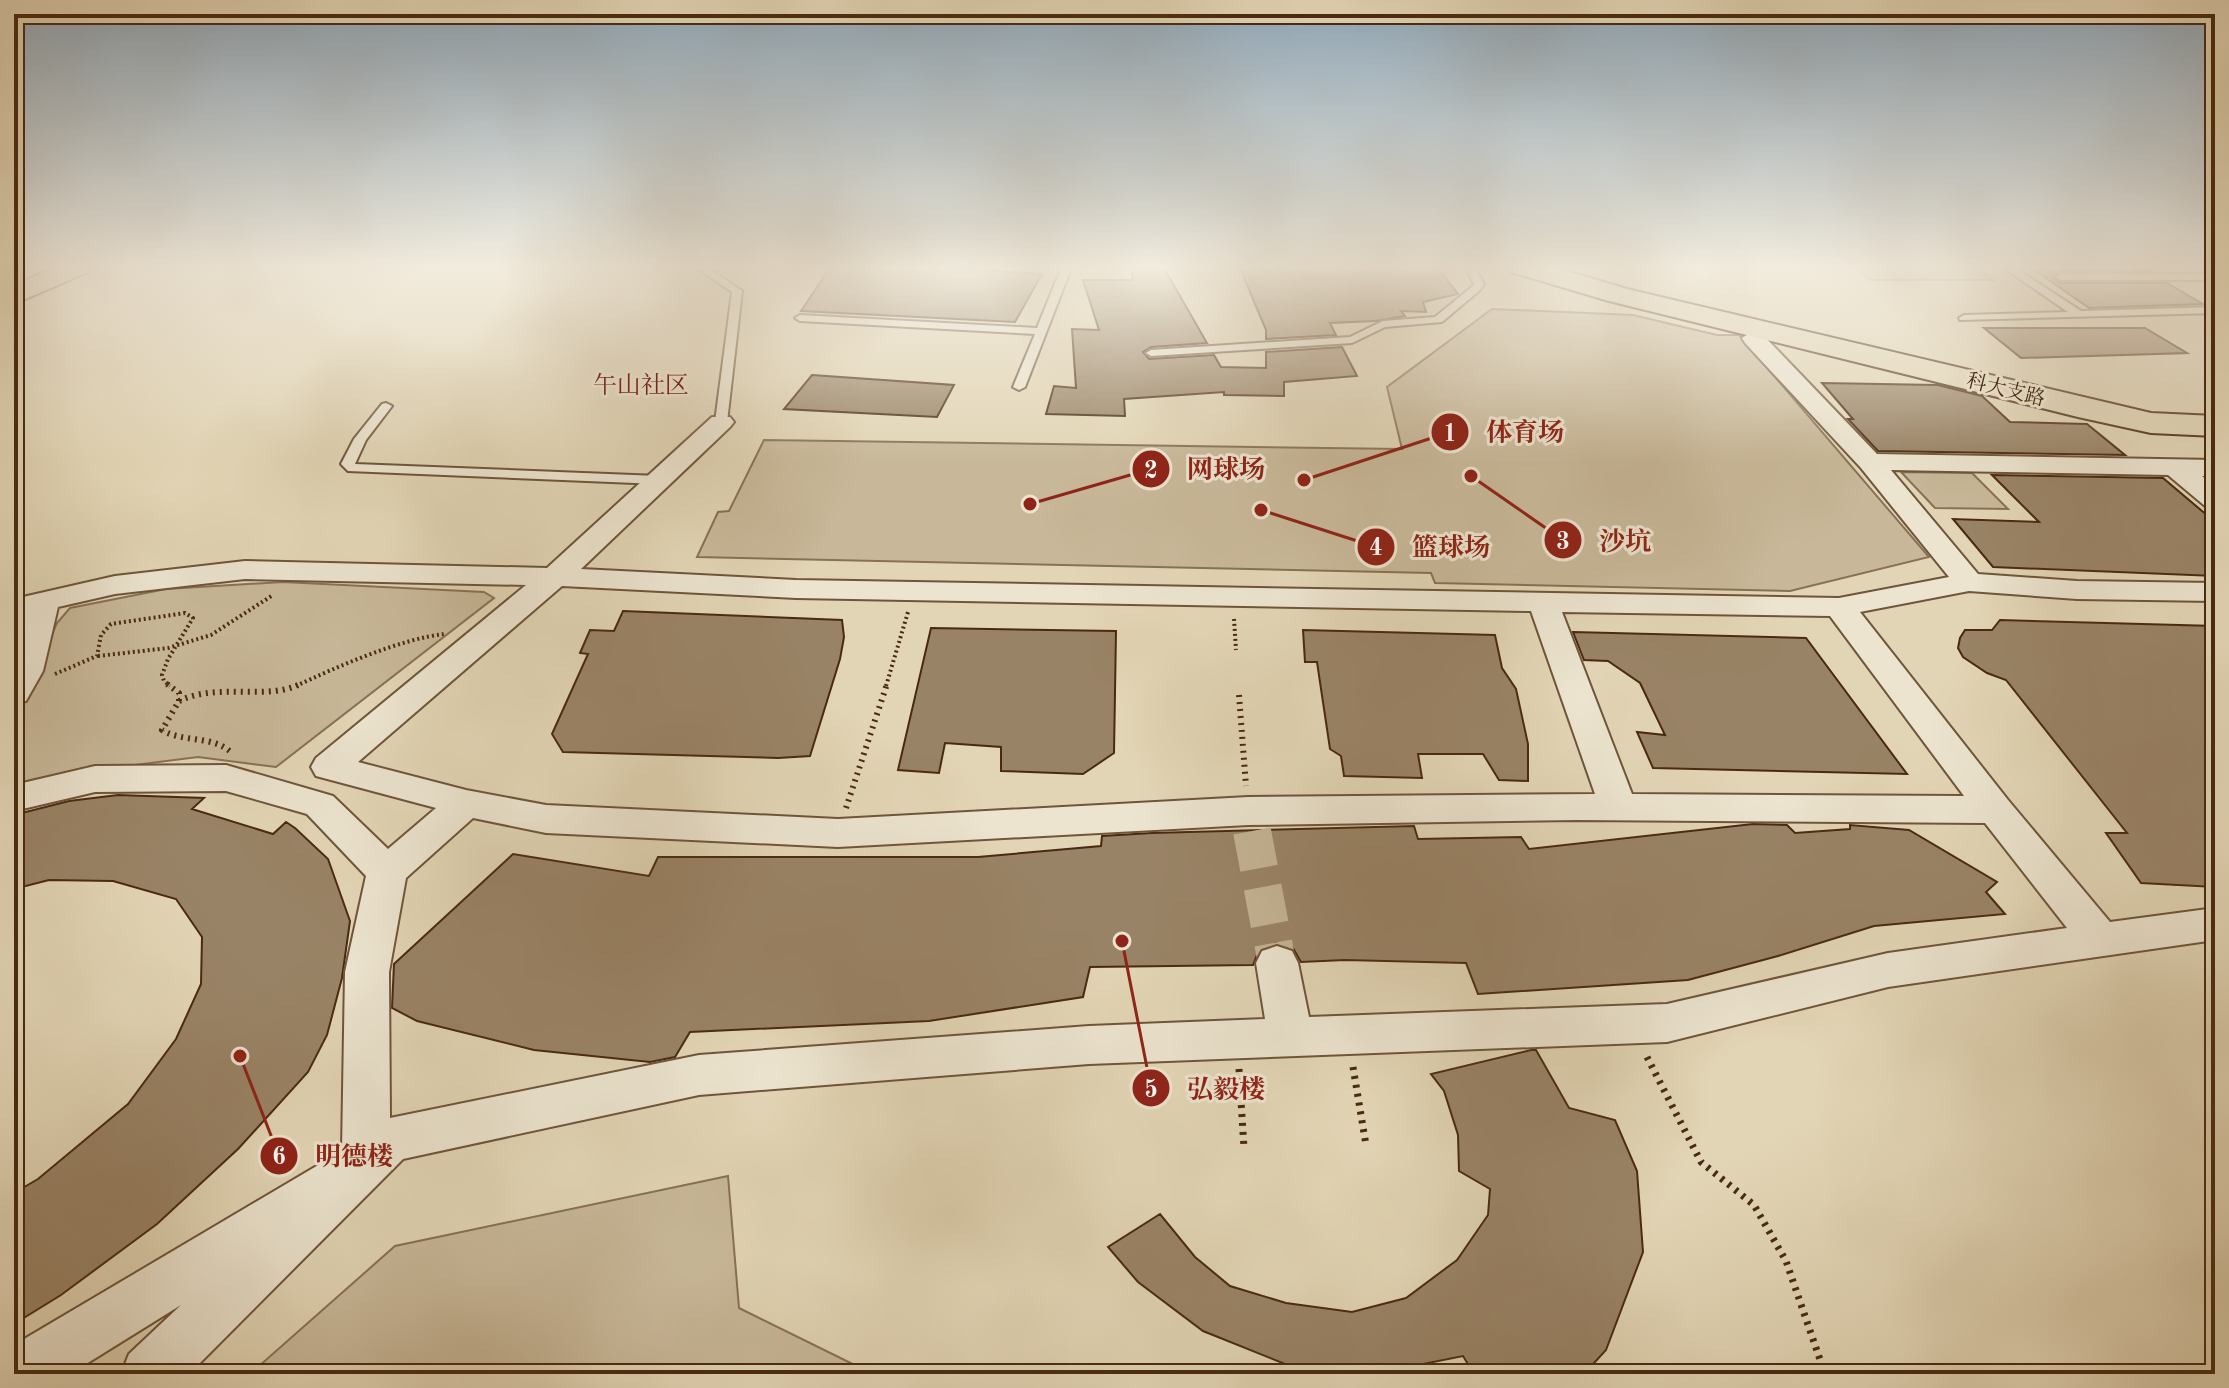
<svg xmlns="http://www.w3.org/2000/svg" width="2229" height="1388" viewBox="0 0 2229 1388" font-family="'Old Standard TT','Noto Serif SC',serif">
<rect width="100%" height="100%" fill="#e2d5b5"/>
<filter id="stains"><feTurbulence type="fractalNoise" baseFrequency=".0025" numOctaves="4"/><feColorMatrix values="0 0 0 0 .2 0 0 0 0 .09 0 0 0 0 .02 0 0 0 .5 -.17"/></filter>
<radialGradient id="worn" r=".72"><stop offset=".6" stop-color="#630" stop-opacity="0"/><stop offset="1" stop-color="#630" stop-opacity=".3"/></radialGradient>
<path fill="#c8b899" stroke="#887155" stroke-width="2" d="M 1975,267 L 1993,280 L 1871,280 L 1854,266 Z
M 1492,309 L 1633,315 L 1717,335 L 1739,335 L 1929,557 L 1790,591 L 1435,583 L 1431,573 L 697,557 L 718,512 L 729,511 L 764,440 L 1402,449 L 1387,387 Z
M 1901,472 L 1972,473 L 2008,509 L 1935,508 Z
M 283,582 L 484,592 L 494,598 L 276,767 L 198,757 L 119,767 L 14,786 L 14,720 L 57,623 L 70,608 L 166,589 Z
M 728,1176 L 739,1308 L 873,1374 L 250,1374 L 395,1246 Z"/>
<path fill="#998366" stroke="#492a11" stroke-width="2" d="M 831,266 L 921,266 L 1042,274 L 1015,322 L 801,311 Z
M 1239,266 L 1436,266 L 1458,294 L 1423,302 L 1426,312 L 1401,311 L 1405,316 L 1376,321 L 1330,323 L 1336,335 L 1266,339 L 1266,330 Z
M 2029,266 L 2139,266 L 2147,271 L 2061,271 L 2053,278 L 2061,283 L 2167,283 L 2203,304 L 2089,308 Z
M 1133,268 L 1164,268 L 1207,343 L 1151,347 L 1143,352 L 1149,359 L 1214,355 L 1221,367 L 1266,368 L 1266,352 L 1342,347 L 1357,376 L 1284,382 L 1284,396 L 1224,395 L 1224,392 L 1124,399 L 1125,416 L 1046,414 L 1054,386 L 1076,388 L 1072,329 L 1099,330 L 1083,280 L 1132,280 Z
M 1984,328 L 2145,328 L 2187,353 L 2021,358 Z
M 812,375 L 954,385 L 937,417 L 784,409 Z
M 1822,383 L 1938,385 L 1982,396 L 2010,422 L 2087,424 L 2125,455 L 1878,451 L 1848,419 L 1853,419 Z
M 1992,475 L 2163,478 L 2215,522 L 2215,576 L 1993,567 L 1953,519 L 2039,522 Z
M 623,611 L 842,620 L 844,637 L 840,659 L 810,756 L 778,758 L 563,752 L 552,734 L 588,654 L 580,653 L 590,630 L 614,631 Z
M 2000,620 L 2215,626 L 2215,887 L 2141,883 L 2106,833 L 2127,833 L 2006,680 L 1987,673 L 1963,657 L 1958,648 L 1960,638 L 1965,630 L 1992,630 Z
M 931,628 L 1116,631 L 1114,753 L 1083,774 L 1001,771 L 1001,747 L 945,743 L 939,773 L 898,770 Z
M 1303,630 L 1495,635 L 1502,668 L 1516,689 L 1528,744 L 1528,781 L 1499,780 L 1483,754 L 1418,754 L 1422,778 L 1344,776 L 1341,756 L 1330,749 L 1317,662 L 1305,662 Z
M 1573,632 L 1806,638 L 1907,774 L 1653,768 L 1637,732 L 1665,735 L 1640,683 L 1608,661 L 1584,660 Z
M 118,795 L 204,798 L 192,809 L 273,834 L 286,822 L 295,828 L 328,859 L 350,921 L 342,978 L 327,1035 L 308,1072 L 238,1149 L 157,1224 L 61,1295 L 14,1324 L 14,1193 L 38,1179 L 128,1104 L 176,1039 L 201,984 L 202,937 L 176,899 L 113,881 L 49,880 L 14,889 L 14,815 L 69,801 Z
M 1753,824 L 1787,825 L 1795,833 L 1850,829 L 1850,825 L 1909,830 L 1997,882 L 1986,892 L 2005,914 L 1874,926 L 1778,956 L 1688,980 L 1478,994 L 1466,963 L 1345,960 L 1301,962 L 1293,948 L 1276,943 L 1259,950 L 1253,965 L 1090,967 L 1083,997 L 929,1021 L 690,1032 L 675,1057 L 650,1062 L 534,1050 L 417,1021 L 392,1008 L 394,964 L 513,854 L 649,876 L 658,857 L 978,857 L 1101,846 L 1102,836 L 1152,833 L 1414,826 L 1418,839 L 1521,837 L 1529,849 Z
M 1531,1050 L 1536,1050 L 1569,1108 L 1615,1120 L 1637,1171 L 1643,1252 L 1606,1350 L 1584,1374 L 1474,1374 L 1463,1356 L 1383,1372 L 1290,1366 L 1203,1331 L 1138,1282 L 1108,1247 L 1160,1214 L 1195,1257 L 1230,1286 L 1286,1303 L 1352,1312 L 1406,1298 L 1457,1260 L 1488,1215 L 1490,1189 L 1459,1171 L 1458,1135 L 1444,1091 L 1431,1074 Z"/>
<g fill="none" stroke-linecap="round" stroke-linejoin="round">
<path stroke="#c3b394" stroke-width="38" stroke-dasharray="38 19" stroke-linecap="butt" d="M 1252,831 L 1277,963"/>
<g stroke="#6f553a" stroke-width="4">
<path id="lane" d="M 694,266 L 705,266 L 742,291 L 727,422 L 721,426 L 715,422 L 732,292 Z
M 1062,266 L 1072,266 L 1025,387 L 1019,390 L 1013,387 L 1035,334 L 800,321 L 795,318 L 800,315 L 1037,328 Z
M 1465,266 L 1474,266 L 1484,284 L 1480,290 L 1442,322 L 1385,327 L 1352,343 L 1151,356 L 1146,353 L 1151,350 L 1350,337 L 1383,321 L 1435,317 L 1473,286 L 1474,284 Z
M 2001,266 L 2012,266 L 2081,311 L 2215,307 L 2215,313 L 1960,320 L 1959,318 L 1964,315 L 2068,312 Z
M 2215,274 L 2215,280 L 2061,280 L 2056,277 L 2061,274 Z
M 386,403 L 392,406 L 366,440 L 355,464 L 659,476 L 665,480 L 659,484 L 348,471 L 341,464 L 354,439 L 382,404 Z"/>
</g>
<g stroke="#6f553a" stroke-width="4">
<path id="street" d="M 1753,331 L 1761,333 L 1877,454 L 2215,460 L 2215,476 L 2202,476 L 2215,486 L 2215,508 L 2205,506 L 2168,475 L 1891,470 L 1978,574 L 2077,581 L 2215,583 L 2215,601 L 2077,599 L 1969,591 L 1860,612 L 2008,800 L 2110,922 L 2215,908 L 2215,940 L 1888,987 L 1667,1042 L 1089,1064 L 699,1095 L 403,1159 L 189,1374 L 121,1374 L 129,1354 L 181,1305 L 70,1374 L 14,1374 L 14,1345 L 342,1151 L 345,972 L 366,876 L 307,814 L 226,791 L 95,792 L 14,811 L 14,785 L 95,766 L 226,765 L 333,796 L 388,849 L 436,808 L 316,776 L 311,767 L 316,758 L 526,585 L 245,579 L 115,594 L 58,607 L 43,671 L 26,701 L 14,704 L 14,654 L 24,615 L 14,617 L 14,599 L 115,576 L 245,561 L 547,568 L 712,417 L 730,417 L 734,422 L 730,427 L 581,569 L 796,580 L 1839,598 L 1949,577 L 1861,468 L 1745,343 L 1742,338 ZM 562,586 L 796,598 L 1531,611 L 1595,794 L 1248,797 L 838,819 L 546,805 L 466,790 L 358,762 ZM 1562,612 L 1830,616 L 1964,796 L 1632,794 ZM 473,818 L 546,833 L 838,847 L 1248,825 L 1576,820 L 1985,823 L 2067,928 L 1888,953 L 1667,1004 L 1309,1017 L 1298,963 L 1292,951 L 1277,946 L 1262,951 L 1256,963 L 1265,1019 L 1089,1026 L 699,1055 L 390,1118 L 389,972 L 406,878 Z"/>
</g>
<g stroke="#492a11" stroke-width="4">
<path id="primary" d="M 57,266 L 92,266 L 88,272 L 14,304 L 14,286 Z
M 1507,266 L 1550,266 L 1627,289 L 2151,413 L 2215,416 L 2215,436 L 2151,433 L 2078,417 L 1609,301 L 1511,272 Z"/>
</g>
<path stroke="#492a11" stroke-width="4" stroke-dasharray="2 3" stroke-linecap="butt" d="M 1234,619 L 1236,650
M 98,656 L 168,648 L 211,635 L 273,595
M 55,674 L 97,656 L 101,635 L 111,624 L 185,613 L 193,618 L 168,659 L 162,675 L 164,681 L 170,686
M 296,686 C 336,667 403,638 445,634
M 886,686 L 908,612"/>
<path stroke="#492a11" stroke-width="6" stroke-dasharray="2 5" stroke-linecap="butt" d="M 167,684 L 179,693 L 179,701 L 162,730 C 184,743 211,735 231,752
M 1239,695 L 1246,786
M 179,701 C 219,682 267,701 300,684
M 846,808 L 887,684"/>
<path stroke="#492a11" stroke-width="7" stroke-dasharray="3 6" stroke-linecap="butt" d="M 1647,1057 L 1701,1162 L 1754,1205 L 1786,1261 L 1825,1374
M 1353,1067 L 1366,1145
M 1239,1069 L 1244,1148"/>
<use href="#lane" fill="#ece4cf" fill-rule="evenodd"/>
<use href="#street" fill="#ece4cf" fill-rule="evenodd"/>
<use href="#primary" fill="#e2d5b5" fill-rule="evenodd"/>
</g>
<linearGradient id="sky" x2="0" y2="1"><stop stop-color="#91aabd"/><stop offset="0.58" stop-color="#f2ecde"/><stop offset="1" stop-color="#f2ecde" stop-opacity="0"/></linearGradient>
<rect width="2229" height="461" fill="url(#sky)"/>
<g text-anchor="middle" stroke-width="6" stroke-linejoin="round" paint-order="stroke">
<g font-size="20" fill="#492a11" stroke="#ece4cf">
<text transform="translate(2006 389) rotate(14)" y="7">科大支路</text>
</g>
<g font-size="24" fill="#7a1f14" stroke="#ece4cf">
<text x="641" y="393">午山社区</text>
</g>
</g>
<path fill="none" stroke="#8f2418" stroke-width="3" d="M1304 480L1450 432M1030 504L1151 469M1471 476L1563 540M1261 510L1376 547M1122 941L1151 1088M240 1056L279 1156"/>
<g fill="#8f2418" stroke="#ece4cf" stroke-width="3">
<circle cx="1304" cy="480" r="8"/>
<circle cx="1030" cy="504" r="8"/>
<circle cx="1471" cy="476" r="8"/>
<circle cx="1261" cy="510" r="8"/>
<circle cx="1122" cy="941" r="8"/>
<circle cx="240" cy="1056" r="8"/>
<circle cx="1450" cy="432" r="20"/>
<circle cx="1151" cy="469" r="20"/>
<circle cx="1563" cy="540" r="20"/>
<circle cx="1376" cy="547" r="20"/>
<circle cx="1151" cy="1088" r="20"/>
<circle cx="279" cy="1156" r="20"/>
</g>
<g font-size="24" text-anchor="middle" font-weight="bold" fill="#fff">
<text x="1450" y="441">1</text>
<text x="1151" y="478">2</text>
<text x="1563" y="549">3</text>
<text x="1376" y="555">4</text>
<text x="1151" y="1097">5</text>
<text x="279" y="1164">6</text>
</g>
<g font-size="26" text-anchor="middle" font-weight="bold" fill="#8f2418" stroke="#ece4cf" stroke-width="6" stroke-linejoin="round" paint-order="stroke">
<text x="1525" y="441">体育场</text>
<text x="1226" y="478">网球场</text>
<text x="1625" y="550">沙坑</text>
<text x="1451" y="556">篮球场</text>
<text x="1226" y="1098">弘毅楼</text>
<text x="354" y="1165">明德楼</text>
</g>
<rect width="2229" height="1388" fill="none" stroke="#e2d5b5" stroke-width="48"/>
<rect x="16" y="16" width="2197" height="1356" fill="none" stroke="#492a11" stroke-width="4"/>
<rect x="24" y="24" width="2181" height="1340" fill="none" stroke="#492a11" stroke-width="2"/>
<rect width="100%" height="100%" filter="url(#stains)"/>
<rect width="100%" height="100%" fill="url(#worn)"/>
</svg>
